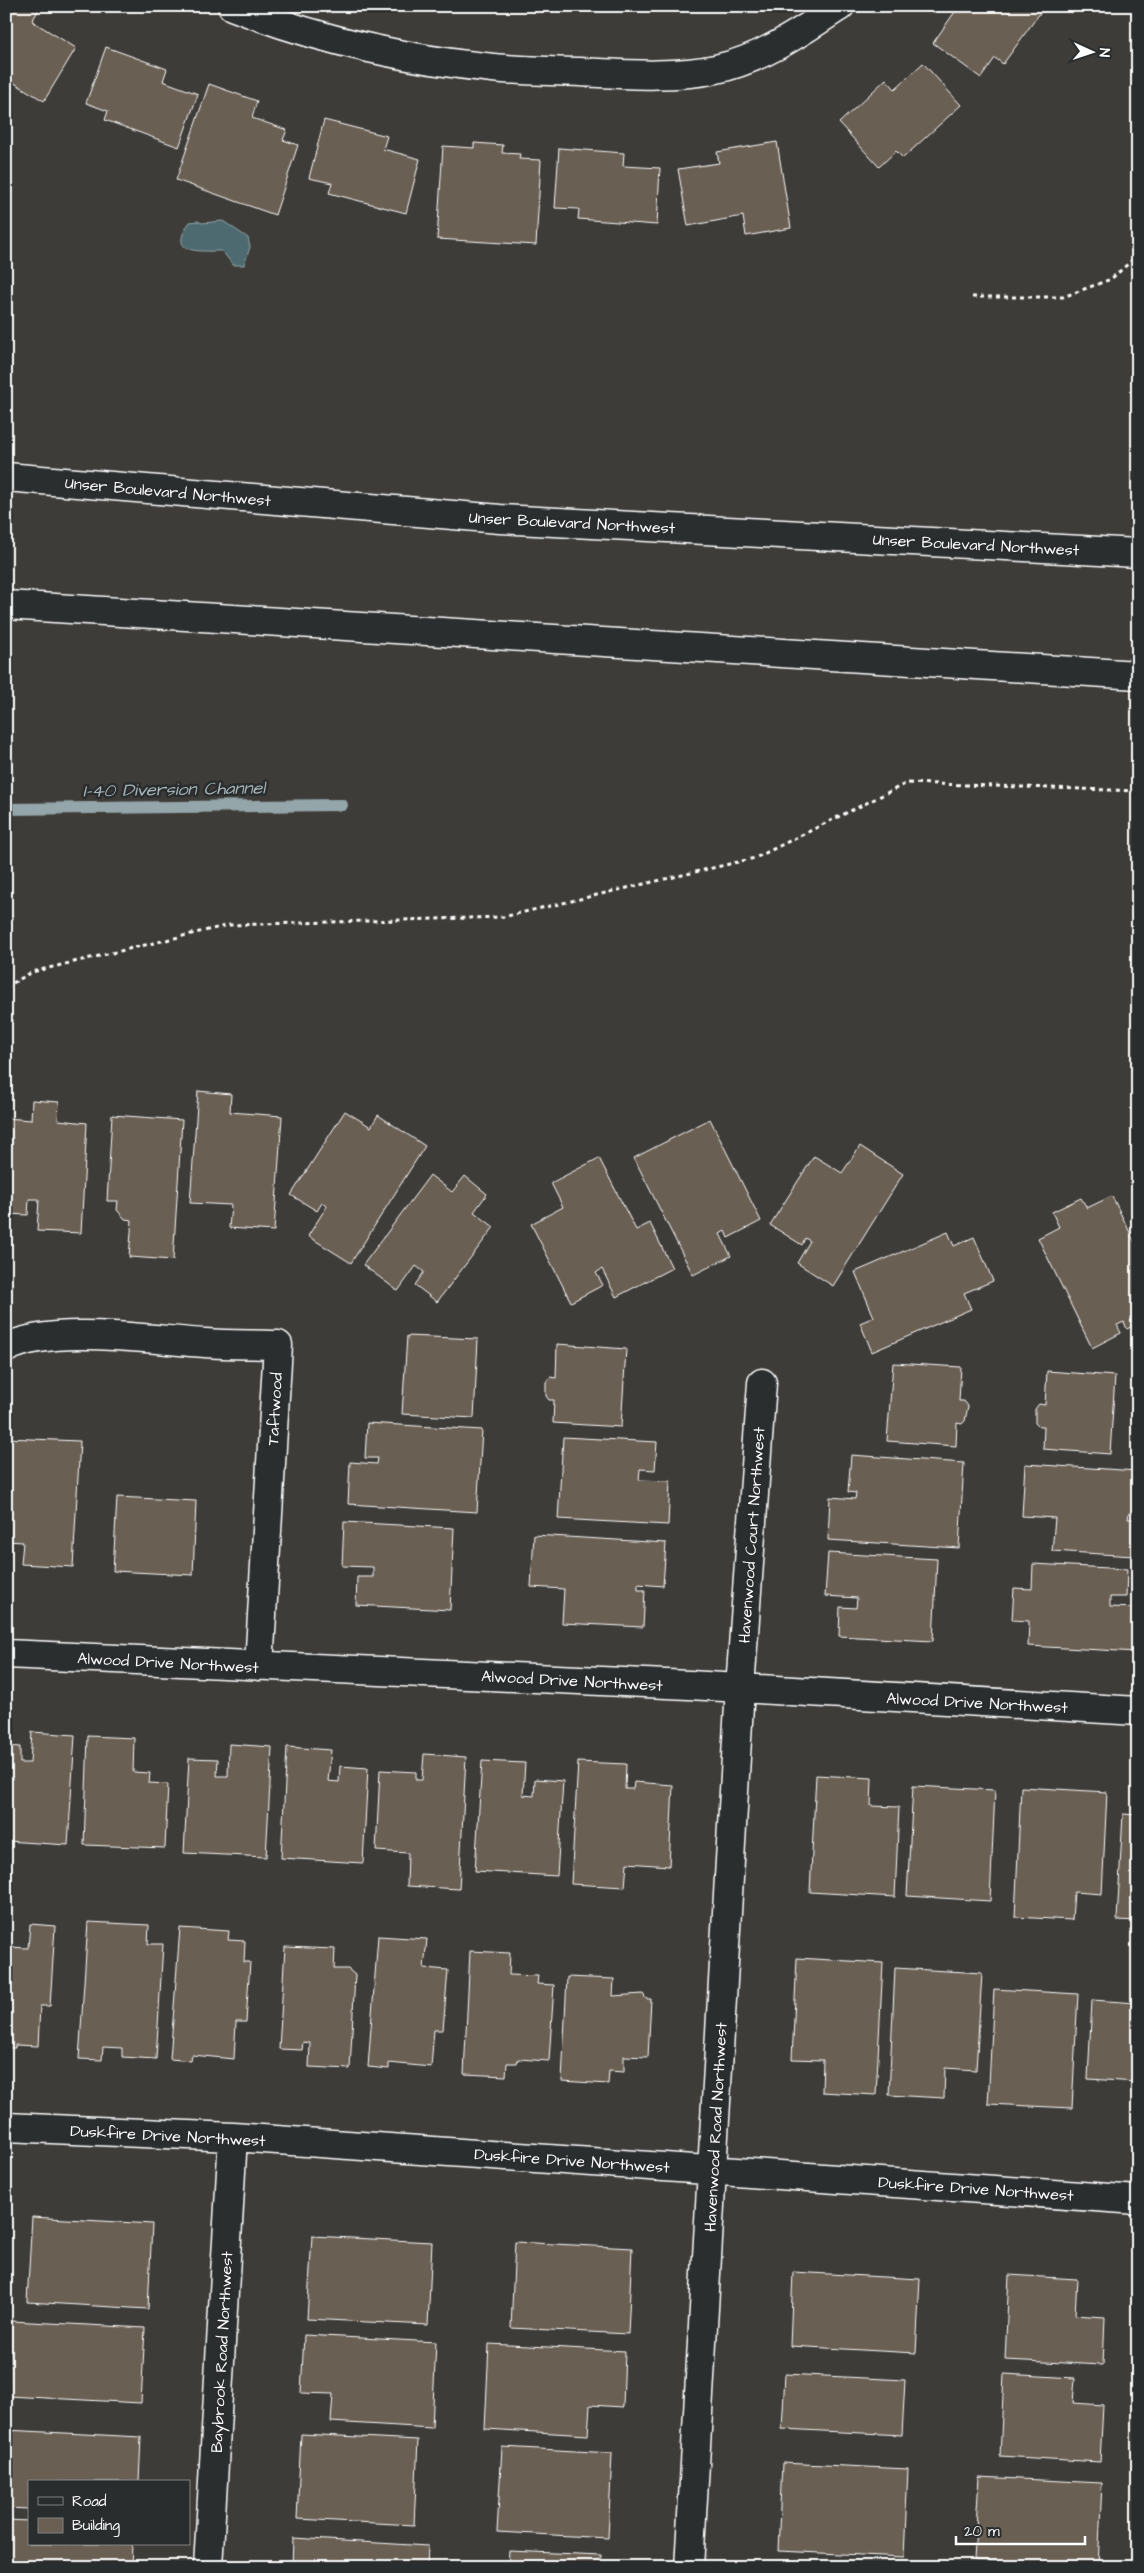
<svg xmlns="http://www.w3.org/2000/svg" width="1144" height="2573" viewBox="0 0 1144 2573" font-family="'Architects Daughter',sans-serif">
<rect width="100%" height="100%" fill="#3e3c39"/>
<filter id="ink" filterUnits="userSpaceOnUse"><feTurbulence type="fractalNoise" baseFrequency=".02" numOctaves="2"/><feDisplacementMap in="SourceGraphic" scale="10" xChannelSelector="R" yChannelSelector="G"/><feConvolveMatrix kernelMatrix="1 2 1 2 8 2 1 2 1" color-interpolation-filters="sRGB"/></filter>
<g filter="url(#ink)">
<path fill="#4d6a70" stroke="#94a6a9" d="M 198,221 L 202,223 L 223,221 L 248,238 L 250,247 L 244,265 L 233,265 L 222,251 C 200,251 166,255 190,222 Z"/>
<g fill="none" stroke-linecap="round" stroke-linejoin="round">
<path stroke="#94a6a9" stroke-width="12" d="M 6,809 L 342,805"/>
</g>
<path fill="#6b5e52" stroke="#fff" d="M 6,6 L 41,6 L 32,21 L 76,48 L 44,101 L 6,78 Z
M 959,6 L 1045,6 L 1003,64 L 995,58 L 981,78 L 933,43 Z
M 106,47 L 167,69 L 163,81 L 198,94 L 179,147 L 105,120 L 108,111 L 86,103 Z
M 923,63 L 961,105 L 903,158 L 896,151 L 879,167 L 839,123 L 886,79 L 895,89 Z
M 209,84 L 257,101 L 252,118 L 287,130 L 283,140 L 298,145 L 275,215 L 176,180 Z
M 324,120 L 387,136 L 383,149 L 420,159 L 406,213 L 329,193 L 332,183 L 309,178 Z
M 777,142 L 791,228 L 746,236 L 743,216 L 688,226 L 678,169 L 719,163 L 717,152 Z
M 474,143 L 503,145 L 502,153 L 520,154 L 519,159 L 541,160 L 536,245 L 437,239 L 443,146 L 474,148 Z
M 559,148 L 624,153 L 623,166 L 660,168 L 657,225 L 578,219 L 579,209 L 555,208 Z
M 198,1091 L 231,1094 L 230,1112 L 282,1116 L 274,1231 L 229,1228 L 231,1205 L 190,1203 Z
M 32,1100 L 59,1102 L 58,1120 L 87,1123 L 81,1233 L 37,1231 L 39,1199 L 29,1199 L 28,1215 L 6,1214 L 6,1118 L 31,1120 Z
M 345,1111 L 371,1127 L 378,1115 L 425,1146 L 351,1263 L 308,1236 L 327,1206 L 322,1203 L 317,1211 L 291,1195 Z
M 112,1115 L 182,1120 L 173,1260 L 129,1257 L 132,1220 L 125,1219 L 117,1210 L 118,1201 L 107,1201 Z
M 710,1119 L 761,1221 L 728,1238 L 725,1231 L 720,1234 L 731,1256 L 693,1275 L 634,1158 Z
M 860,1146 L 903,1174 L 833,1286 L 797,1263 L 810,1241 L 805,1238 L 802,1245 L 770,1225 L 814,1156 L 842,1173 Z
M 599,1158 L 636,1230 L 650,1223 L 672,1268 L 616,1297 L 602,1269 L 596,1273 L 603,1285 L 571,1302 L 531,1224 L 563,1207 L 551,1183 Z
M 430,1175 L 452,1192 L 465,1176 L 487,1194 L 474,1212 L 494,1227 L 437,1302 L 415,1285 L 424,1272 L 416,1266 L 398,1291 L 363,1265 Z
M 1112,1196 L 1138,1249 L 1138,1323 L 1127,1329 L 1124,1322 L 1117,1325 L 1121,1333 L 1092,1348 L 1038,1238 L 1059,1227 L 1052,1212 L 1081,1198 L 1087,1208 Z
M 948,1232 L 954,1246 L 974,1237 L 993,1281 L 964,1293 L 971,1309 L 872,1352 L 860,1323 L 874,1317 L 855,1272 Z
M 407,1336 L 478,1339 L 474,1418 L 402,1414 Z
M 557,1344 L 626,1349 L 621,1427 L 553,1423 L 554,1400 L 549,1400 L 546,1396 L 546,1382 L 550,1377 L 556,1378 Z
M 893,1363 L 961,1367 L 959,1401 L 964,1401 L 968,1406 L 965,1421 L 962,1424 L 957,1423 L 956,1446 L 887,1441 Z
M 1047,1371 L 1115,1376 L 1110,1454 L 1043,1449 L 1044,1427 L 1039,1427 L 1035,1423 L 1035,1409 L 1039,1404 L 1045,1405 Z
M 367,1423 L 482,1430 L 477,1512 L 348,1504 L 350,1462 L 377,1464 L 378,1458 L 365,1458 Z
M 563,1437 L 657,1442 L 655,1470 L 640,1469 L 639,1480 L 670,1481 L 668,1525 L 558,1519 Z
M 6,1438 L 80,1441 L 73,1567 L 21,1564 L 23,1542 L 6,1541 Z
M 851,1455 L 964,1463 L 959,1548 L 828,1540 L 830,1497 L 855,1499 L 856,1493 L 848,1492 Z
M 1025,1464 L 1138,1471 L 1138,1514 L 1129,1513 L 1128,1519 L 1136,1519 L 1134,1556 L 1052,1551 L 1055,1518 L 1022,1516 Z
M 117,1497 L 196,1501 L 193,1575 L 113,1571 Z
M 344,1522 L 454,1528 L 450,1610 L 356,1605 L 357,1577 L 373,1577 L 373,1567 L 342,1566 Z
M 534,1535 L 666,1543 L 663,1586 L 638,1584 L 638,1590 L 645,1590 L 643,1627 L 562,1623 L 564,1589 L 531,1587 Z
M 828,1553 L 937,1559 L 933,1641 L 839,1636 L 840,1607 L 856,1608 L 857,1598 L 825,1596 Z
M 1033,1564 L 1127,1569 L 1126,1597 L 1110,1597 L 1110,1607 L 1138,1608 L 1138,1652 L 1028,1646 L 1029,1621 L 1012,1620 L 1014,1588 L 1032,1589 Z
M 32,1732 L 75,1735 L 68,1845 L 6,1841 L 6,1746 L 20,1747 L 20,1763 L 30,1763 Z
M 88,1736 L 134,1738 L 133,1772 L 150,1773 L 149,1783 L 168,1784 L 165,1848 L 84,1845 Z
M 229,1744 L 272,1747 L 266,1857 L 184,1853 L 189,1758 L 218,1759 L 217,1776 L 228,1776 Z
M 287,1747 L 331,1750 L 328,1781 L 339,1782 L 340,1766 L 368,1768 L 363,1863 L 281,1858 Z
M 424,1754 L 466,1757 L 459,1889 L 407,1886 L 408,1853 L 376,1851 L 380,1770 L 416,1772 L 416,1780 L 422,1780 Z
M 482,1761 L 525,1763 L 523,1795 L 534,1796 L 535,1779 L 563,1781 L 557,1876 L 475,1871 Z
M 578,1762 L 626,1764 L 625,1789 L 633,1789 L 634,1782 L 673,1785 L 669,1866 L 627,1863 L 625,1887 L 571,1884 Z
M 816,1775 L 872,1778 L 871,1806 L 899,1807 L 895,1897 L 810,1892 Z
M 913,1786 L 995,1790 L 990,1901 L 907,1896 Z
M 1021,1787 L 1107,1792 L 1102,1894 L 1074,1892 L 1072,1920 L 1015,1917 Z
M 1123,1814 L 1138,1815 L 1138,1921 L 1117,1920 Z
M 88,1922 L 149,1925 L 148,1944 L 163,1944 L 156,2059 L 122,2057 L 122,2048 L 103,2047 L 102,2060 L 79,2059 Z
M 30,1924 L 55,1926 L 50,2006 L 40,2006 L 38,2046 L 15,2045 L 15,2048 L 6,2048 L 6,1947 L 28,1948 Z
M 180,1928 L 229,1931 L 228,1940 L 245,1941 L 244,1962 L 250,1962 L 246,2022 L 236,2022 L 234,2059 L 192,2055 L 191,2061 L 170,2059 Z
M 378,1936 L 427,1939 L 424,1968 L 448,1970 L 443,2030 L 434,2030 L 431,2067 L 389,2063 L 389,2069 L 368,2067 Z
M 285,1947 L 335,1949 L 334,1969 L 348,1969 L 355,1975 L 350,2069 L 309,2067 L 310,2043 L 303,2042 L 302,2050 L 279,2049 Z
M 470,1951 L 510,1953 L 509,1975 L 538,1976 L 537,1984 L 554,1985 L 549,2061 L 518,2059 L 517,2063 L 507,2063 L 506,2076 L 464,2074 Z
M 797,1958 L 883,1963 L 876,2095 L 822,2092 L 823,2060 L 792,2059 Z
M 895,1968 L 982,1973 L 976,2070 L 945,2068 L 944,2098 L 889,2095 Z
M 567,1977 L 614,1979 L 613,1996 L 643,1994 L 646,1999 L 651,1999 L 648,2057 L 624,2056 L 624,2072 L 609,2071 L 608,2084 L 562,2081 Z
M 994,1989 L 1078,1994 L 1072,2108 L 988,2104 Z
M 1092,2000 L 1138,2003 L 1138,2082 L 1088,2079 Z
M 32,2217 L 152,2224 L 148,2309 L 27,2302 Z
M 312,2236 L 432,2242 L 428,2325 L 307,2319 Z
M 515,2242 L 632,2248 L 628,2334 L 511,2328 Z
M 793,2272 L 920,2279 L 916,2353 L 790,2346 Z
M 1009,2275 L 1077,2279 L 1075,2315 L 1105,2317 L 1103,2365 L 1005,2360 Z
M 12,2321 L 145,2328 L 141,2403 L 8,2396 Z
M 304,2335 L 436,2342 L 432,2428 L 331,2422 L 333,2394 L 301,2393 Z
M 489,2344 L 625,2351 L 623,2407 L 590,2405 L 588,2435 L 485,2429 Z
M 785,2374 L 905,2380 L 902,2435 L 782,2429 Z
M 1004,2374 L 1075,2378 L 1073,2403 L 1103,2405 L 1100,2462 L 1000,2456 Z
M 6,2430 L 141,2437 L 139,2482 L 29,2482 L 29,2509 L 6,2508 Z
M 301,2434 L 418,2440 L 414,2525 L 297,2519 Z
M 502,2447 L 612,2453 L 608,2538 L 497,2532 Z
M 782,2463 L 908,2469 L 904,2557 L 778,2551 Z
M 979,2477 L 1102,2483 L 1098,2567 L 974,2560 Z
M 6,2520 L 29,2521 L 29,2544 L 132,2544 L 131,2567 L 6,2567 Z
M 293,2538 L 428,2546 L 427,2567 L 292,2567 Z
M 509,2551 L 601,2555 L 601,2567 L 508,2567 Z"/>
<g fill="none" stroke-linecap="round" stroke-linejoin="round">
<g stroke="#fff" stroke-width="31">
<path id="street" d="M 232,6 C 316,39 403,59 493,68 C 522,71 551,71 580,72 C 623,74 674,78 716,69 C 762,59 801,32 840,6
M 6,1348 C 52,1324 152,1340 205,1343 C 229,1345 254,1344 278,1345 L 259,1666
M 6,1654 L 689,1685 L 1138,1711
M 6,2127 L 233,2137 L 1138,2200
M 208,2567 L 233,2137
M 689,2567 L 740,1688 L 762,1383"/>
</g>
<g stroke="#fff" stroke-width="31">
<path id="primary" d="M 6,477 L 500,519 L 1138,553
M 6,605 L 1138,675"/>
</g>
<path stroke="#fff" stroke-width="3" stroke-dasharray="4 4" stroke-linecap="butt" d="M 972,297 L 1063,297 L 1111,279 L 1138,255
M 6,987 L 32,972 L 229,925 L 503,917 L 755,858 L 907,783 L 1138,791"/>
<use href="#street" stroke="#2a2d2e" stroke-width="28"/>
<use href="#primary" stroke="#2a2d2e" stroke-width="28"/>
</g>
</g>
<g text-anchor="middle" stroke-width="5" stroke-linejoin="round" paint-order="stroke">
<g font-size="16" fill="#fff" stroke="#2a2d2e">
<text transform="translate(168 491) rotate(5)" y="6">Unser Boulevard Northwest</text>
<text transform="translate(572 522) rotate(3)" y="6">Unser Boulevard Northwest</text>
<text transform="translate(976 544) rotate(3)" y="6">Unser Boulevard Northwest</text>
<text transform="translate(274 1409) rotate(-87)" y="6">Taftwood</text>
<text transform="translate(751 1535) rotate(-86)" y="6">Havenwood Court Northwest</text>
<text transform="translate(168 1662) rotate(3)" y="6">Alwood Drive Northwest</text>
<text transform="translate(572 1680) rotate(3)" y="6">Alwood Drive Northwest</text>
<text transform="translate(977 1702) rotate(3)" y="6">Alwood Drive Northwest</text>
<text transform="translate(715 2127) rotate(-87)" y="6">Havenwood Road Northwest</text>
<text transform="translate(168 2135) rotate(3)" y="6">Duskfire Drive Northwest</text>
<text transform="translate(572 2160) rotate(4)" y="6">Duskfire Drive Northwest</text>
<text transform="translate(976 2188) rotate(4)" y="6">Duskfire Drive Northwest</text>
<text transform="translate(221 2352) rotate(-87)" y="6">Baybrook Road Northwest</text>
</g>
<g font-size="18" font-style="italic" fill="#a6b4b8" stroke="#2a2d2e">
<text transform="translate(174 789) rotate(-1)" y="6">I-40 Diversion Channel</text>
</g>
</g>
<rect width="1144" height="2573" fill="none" stroke="#2a2d2e" stroke-width="25"/>
<rect x="12" y="12" width="1119" height="2548" fill="none" stroke="#fff" stroke-width="2" filter="url(#ink)"/>
<rect x="28" y="2480" width="162" height="65" fill="#2a2d2e" stroke="#7f8182"/>
<rect x="38" y="2497" width="25" height="8" fill="#2a2d2e" stroke="#7f8182"/>
<text x="72" y="2506" font-size="15" fill="#ffffff">Road</text>
<rect x="38" y="2518" width="25" height="15" fill="#6b5e52" stroke="#7f8182"/>
<text x="72" y="2530" font-size="15" fill="#ffffff">Building</text>
<g transform="translate(1092 52) rotate(93)" stroke="#2a2d2e" stroke-width="4" paint-order="stroke">
<path d="M0-4L9 19L0 12L-9 19Z" fill="#ffffff"/>
<text y="-8" font-size="14" font-weight="bold" text-anchor="middle" fill="#ffffff">N</text>
</g>
<path d="M956 2536v8h129v-8" fill="none" stroke="#ffffff" stroke-width="2.5"/>
<text x="964" y="2536" font-size="15" fill="#ffffff" stroke="#2a2d2e" stroke-width="4" paint-order="stroke">20 m</text>
</svg>
